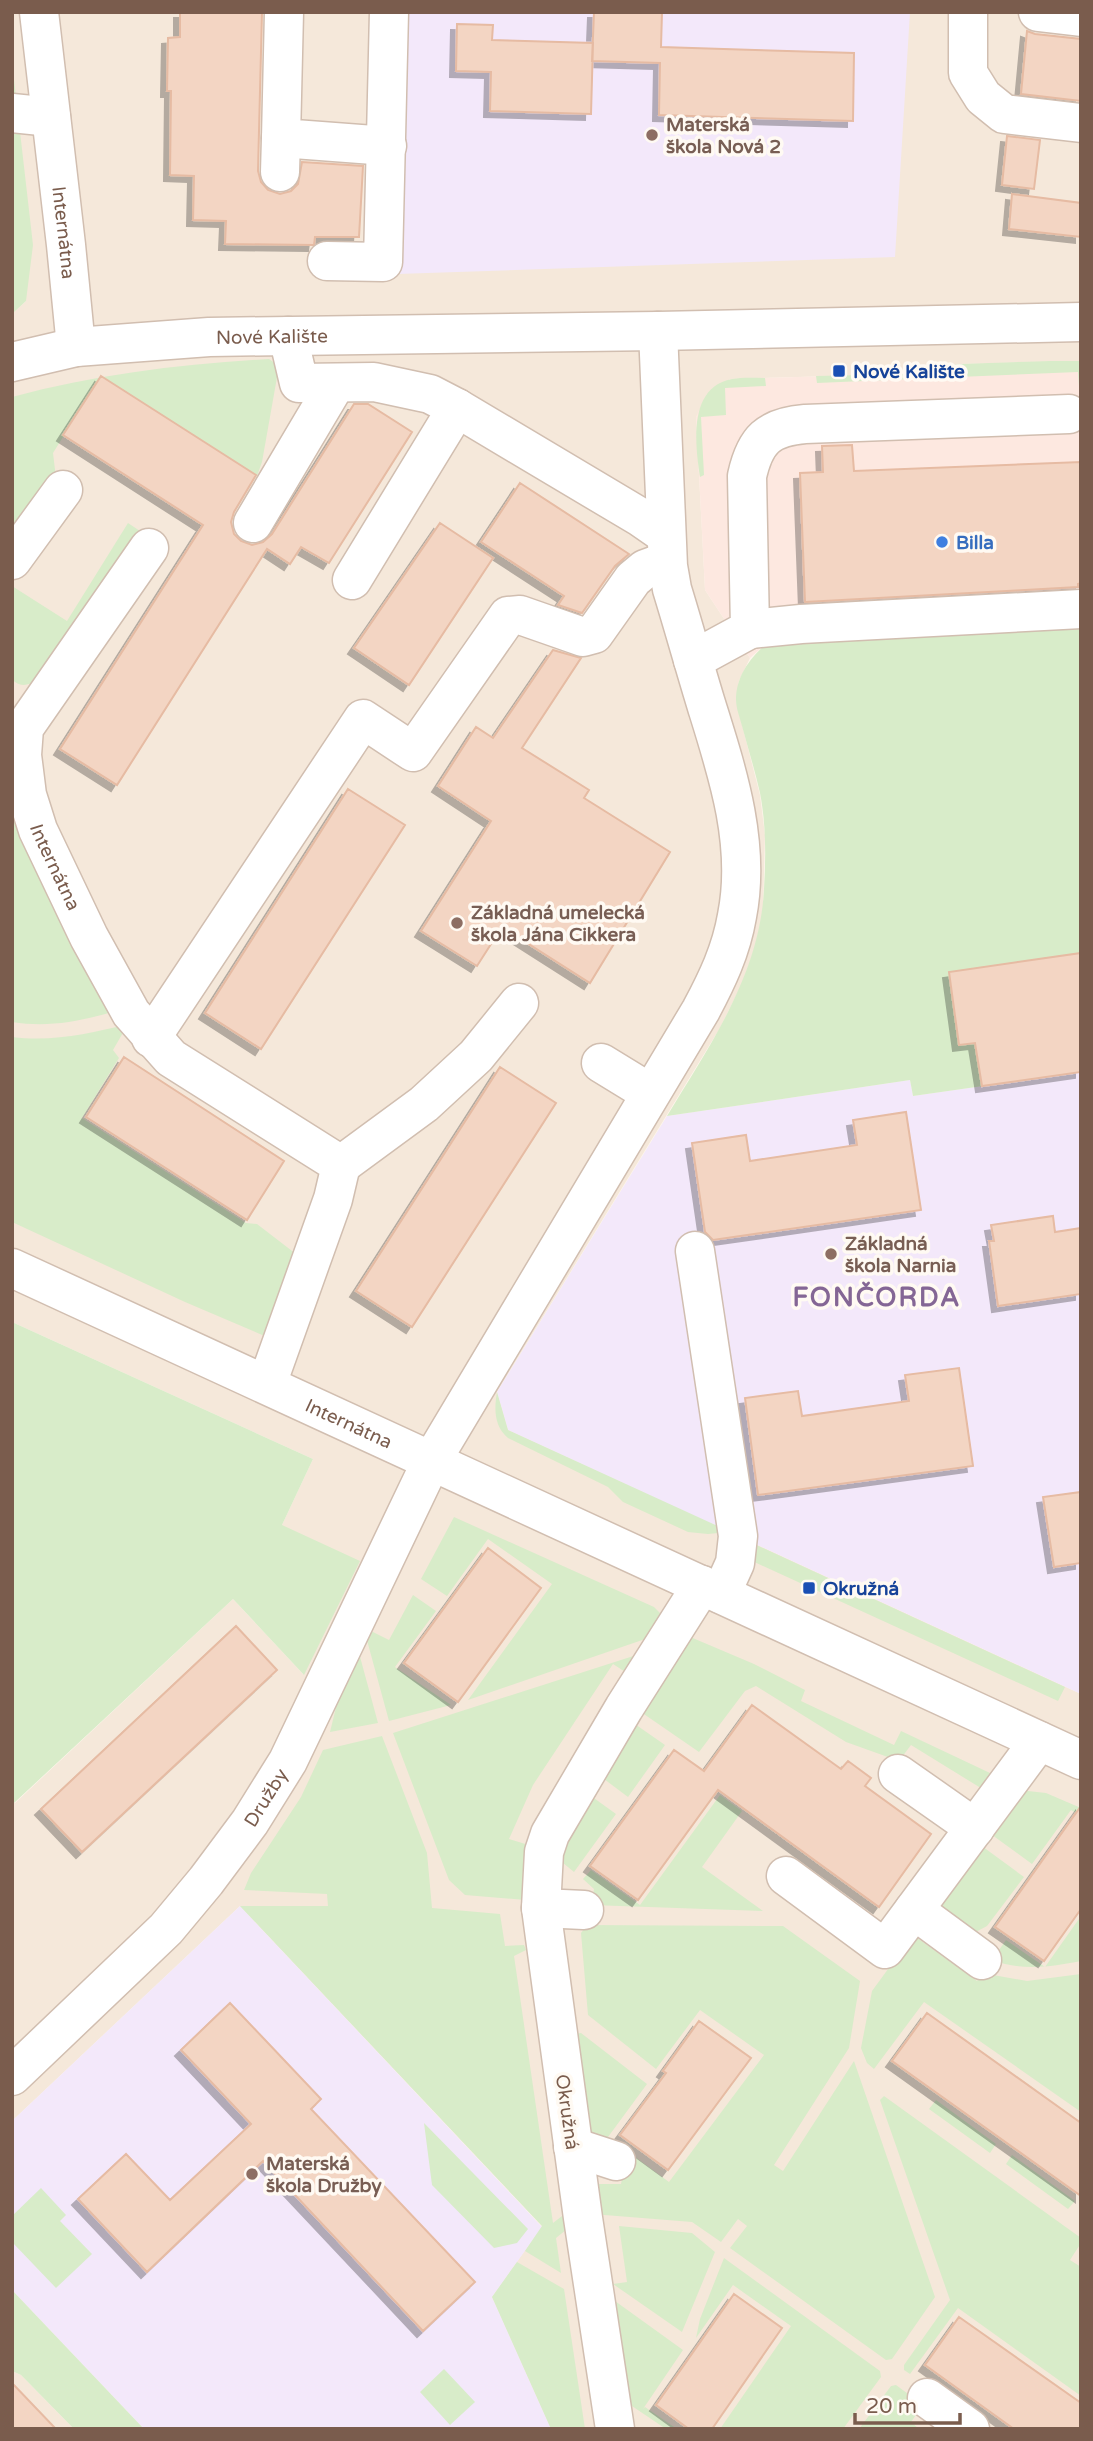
<svg xmlns="http://www.w3.org/2000/svg" width="1093" height="2441" viewBox="0 0 1093 2441" font-family="'Varela Round',sans-serif">
<defs>
<filter id="shadow"><feDropShadow dx="-6" dy="6" stdDeviation="0" flood-color="#0004"/></filter>
</defs>
<rect width="100%" height="100%" fill="#fdf6ec"/>
<path fill="#f5e8da" d="M 12,12 L 1081,12 L 1081,361 L 959,364 L 904,374 L 730,379 L 696,417 L 705,590 L 750,658 L 739,681 L 736,701 L 760,795 L 765,835 L 763,911 L 755,948 L 741,986 L 720,1028 L 497,1392 L 508,1430 L 1081,1694 L 1081,2429 L 551,2429 L 492,2297 L 542,2226 L 240,1906 L 12,2121 L 12,1802 L 15,1803 L 233,1599 L 303,1674 L 282,1525 L 313,1459 L 12,1322 L 12,314 L 26,301 L 12,62 Z
M 12,2371 L 21,2375 L 74,2429 L 12,2429 Z"/>
<path fill="#fde8e0" d="M 1050,361 L 1081,361 L 1081,629 L 768,642 L 750,658 L 705,590 L 696,417 L 707,394 L 730,379 L 904,374 L 959,364 Z"/>
<path fill="#f3e8fa" d="M 406,12 L 910,12 L 895,257 L 397,274 Z
M 1081,1072 L 1081,1694 L 508,1430 L 497,1392 L 667,1116 L 910,1080 L 913,1096 Z
M 240,1906 L 542,2227 L 492,2297 L 551,2429 L 144,2429 L 12,2290 L 12,2121 Z"/>
<path fill="#d8ecc9" d="M 12,62 L 33,245 L 26,301 L 12,314 Z
M 269,359 L 279,366 L 262,462 L 257,476 L 101,376 L 53,453 L 56,478 L 12,541 L 12,397 C 97,374 182,364 269,359 Z
M 1050,361 L 1081,361 L 1081,414 L 1078,372 L 817,383 L 816,376 L 904,374 L 959,364 Z
M 765,378 L 766,386 L 725,388 L 726,415 L 701,417 L 704,475 L 700,477 C 695,444 688,387 732,379 C 743,377 755,378 765,378 Z
M 128,523 L 143,533 L 42,679 C 31,683 21,690 12,679 L 12,586 L 67,621 Z
M 1081,629 L 1081,1072 L 913,1096 L 910,1080 L 667,1116 C 710,1045 760,974 764,889 C 766,857 766,824 760,793 C 755,771 748,748 742,726 C 740,718 736,708 736,700 C 736,675 751,657 768,642 Z
M 15,811 L 116,1011 C 81,1021 49,1028 12,1022 L 12,826 Z
M 128,1024 L 113,1050 L 119,1058 L 82,1118 L 246,1223 L 257,1224 L 296,1254 L 267,1337 L 185,1302 L 12,1222 L 12,1037 C 52,1042 89,1034 128,1024 Z
M 12,1322 L 313,1459 L 282,1525 L 360,1561 L 304,1675 L 233,1599 L 14,1803 L 12,1802 Z
M 497,1392 L 508,1430 L 722,1528 L 718,1533 L 708,1534 L 688,1532 L 623,1502 L 608,1487 L 508,1438 C 494,1426 494,1409 497,1392 Z
M 454,1517 L 654,1607 L 660,1613 L 660,1623 L 651,1637 L 468,1700 L 552,1584 L 488,1539 L 447,1596 L 421,1579 Z
M 752,1543 L 1065,1687 L 1058,1701 L 750,1560 Z
M 413,1595 L 436,1611 L 395,1667 L 451,1705 L 389,1721 L 365,1633 L 367,1629 L 389,1640 Z
M 688,1636 L 754,1664 L 805,1690 L 801,1701 L 894,1745 L 901,1731 L 990,1773 L 993,1778 L 984,1790 L 911,1745 L 899,1761 L 846,1742 L 756,1686 L 745,1691 L 699,1752 L 638,1710 Z
M 649,1651 L 633,1677 L 613,1664 L 533,1785 L 509,1839 L 532,1846 L 526,1900 L 465,1895 L 449,1880 L 393,1733 Z
M 359,1653 L 378,1723 L 330,1732 L 339,1695 Z
M 632,1722 L 665,1745 L 628,1797 L 600,1776 Z
M 382,1736 L 427,1853 L 432,1908 L 500,1914 L 505,1946 L 524,1945 L 526,1950 L 514,1956 L 553,2223 L 571,2209 L 572,2225 L 556,2238 L 561,2273 L 525,2251 L 542,2226 L 240,1906 L 328,1906 L 327,1894 L 244,1890 L 251,1873 L 301,1797 L 323,1750 Z
M 1019,1790 L 1046,1793 L 1081,1808 L 1081,1816 L 1071,1810 L 1032,1864 L 988,1832 Z
M 720,1795 L 742,1811 L 702,1867 L 763,1911 L 591,1905 L 594,1889 L 583,1879 L 591,1870 L 640,1905 Z
M 591,1796 L 616,1814 L 574,1872 L 557,1858 Z
M 979,1844 L 1024,1877 L 987,1926 L 972,1934 L 934,1906 Z
M 1081,1916 L 1081,1961 C 1050,1967 1022,1971 992,1960 L 1006,1940 L 1045,1967 Z
M 587,1925 L 783,1926 L 860,1981 L 849,2048 L 774,2165 L 783,2171 L 854,2061 L 935,2297 L 892,2359 L 886,2360 L 730,2248 L 747,2226 L 738,2219 L 721,2242 L 692,2222 L 592,2214 L 587,2184 L 621,2184 L 626,2159 L 579,2127 L 566,2036 L 581,2033 L 647,2084 L 608,2137 L 669,2182 L 764,2055 L 700,2010 L 656,2069 L 588,2015 L 581,1933 Z
M 913,1935 L 977,1981 L 982,1973 L 1027,1981 L 1081,1974 L 1081,2112 L 924,2002 L 874,2069 L 867,2063 L 861,2048 L 872,1991 Z
M 884,2096 L 1081,2238 L 1081,2243 L 1070,2260 L 1081,2267 L 1081,2396 L 958,2308 L 910,2374 L 904,2370 L 904,2365 L 950,2300 L 880,2100 Z
M 936,2100 L 996,2144 L 990,2153 L 929,2109 Z
M 424,2123 L 528,2229 L 517,2243 L 494,2248 L 432,2185 Z
M 1012,2155 L 1075,2201 L 1068,2209 L 1006,2164 Z
M 41,2188 L 66,2215 L 60,2221 L 92,2254 L 56,2288 L 12,2242 L 12,2216 Z
M 619,2226 L 692,2233 L 715,2252 L 682,2332 L 613,2284 L 627,2282 Z
M 724,2258 L 880,2371 L 881,2377 L 843,2429 L 720,2429 L 791,2326 L 733,2285 L 696,2338 L 700,2319 Z
M 517,2262 L 564,2289 L 585,2429 L 551,2429 L 492,2297 Z
M 12,2290 L 144,2429 L 74,2429 L 21,2375 L 12,2371 Z
M 608,2296 L 683,2350 L 643,2409 L 645,2407 L 677,2429 L 666,2429 L 626,2402 Z
M 444,2369 L 475,2402 L 450,2425 L 420,2392 Z
M 896,2385 L 923,2405 L 911,2422 L 919,2429 L 859,2429 L 891,2386 Z"/>
<path fill="#f3d5c3" stroke="#e6bba3" stroke-width="2" filter="url(#shadow)" d="M 180,12 L 262,12 L 258,171 L 261,182 L 268,190 L 280,194 L 291,191 L 298,184 L 302,162 L 363,166 L 359,237 L 315,237 L 314,245 L 225,244 L 226,221 L 193,220 L 194,176 L 170,175 L 171,91 L 167,91 L 168,38 L 180,37 Z
M 594,12 L 662,12 L 661,47 L 854,53 L 853,121 L 659,115 L 660,63 L 592,61 Z
M 457,24 L 493,25 L 492,40 L 593,43 L 591,114 L 490,111 L 491,72 L 456,71 Z
M 1027,31 L 1035,34 L 1081,39 L 1081,101 L 1021,94 Z
M 1007,136 L 1040,140 L 1034,189 L 1002,185 Z
M 1012,194 L 1081,203 L 1081,237 L 1009,229 Z
M 101,376 L 256,475 L 234,512 L 231,522 L 234,534 L 241,541 L 252,545 L 263,542 L 272,534 L 354,404 L 368,404 L 412,432 L 329,563 L 301,547 L 290,564 L 267,549 L 117,785 L 60,749 L 203,525 L 63,435 Z
M 852,445 L 854,471 L 1081,462 L 1081,583 L 1078,584 L 1078,587 L 805,602 L 800,473 L 823,472 L 822,446 Z
M 520,483 L 629,554 L 615,566 L 582,613 L 558,605 L 564,596 L 481,542 Z
M 440,523 L 493,558 L 409,685 L 354,648 Z
M 553,650 L 581,658 L 522,748 L 589,790 L 584,798 L 670,852 L 590,983 L 502,927 L 477,966 L 421,931 L 491,821 L 438,786 L 476,727 L 493,738 Z
M 348,789 L 405,825 L 261,1049 L 205,1013 Z
M 1081,953 L 1081,1072 L 982,1086 L 975,1043 L 959,1045 L 949,972 Z
M 124,1057 L 284,1161 L 247,1220 L 86,1117 Z
M 500,1067 L 556,1103 L 412,1327 L 356,1291 Z
M 906,1112 L 921,1210 L 713,1240 L 705,1232 L 692,1143 L 746,1135 L 750,1161 L 857,1145 L 853,1120 Z
M 1053,1216 L 1055,1232 L 1081,1228 L 1081,1294 L 998,1306 L 989,1241 L 994,1241 L 991,1225 Z
M 959,1368 L 973,1466 L 758,1495 L 745,1398 L 798,1391 L 802,1416 L 909,1401 L 905,1375 Z
M 1081,1492 L 1081,1563 L 1054,1567 L 1043,1497 Z
M 488,1548 L 541,1588 L 458,1702 L 404,1663 Z
M 236,1626 L 277,1670 L 82,1852 L 41,1809 Z
M 752,1705 L 841,1769 L 848,1761 L 871,1778 L 865,1786 L 931,1834 L 879,1907 L 718,1790 L 638,1900 L 590,1866 L 674,1750 L 704,1771 Z
M 1081,1806 L 1081,1909 L 1044,1961 L 995,1927 Z
M 230,2003 L 321,2099 L 311,2109 L 475,2282 L 423,2331 L 263,2161 L 147,2272 L 78,2199 L 126,2154 L 170,2200 L 251,2124 L 181,2050 Z
M 927,2013 L 1081,2123 L 1081,2196 L 892,2061 Z
M 699,2021 L 751,2058 L 668,2170 L 620,2135 L 666,2073 L 663,2071 Z
M 734,2294 L 782,2328 L 712,2429 L 689,2429 L 656,2405 Z
M 959,2317 L 1081,2403 L 1081,2429 L 1014,2429 L 925,2365 Z
M 12,2383 L 56,2429 L 12,2429 Z"/>
<g fill="none" stroke-linecap="round" stroke-linejoin="round">
<g stroke="#d1beb0" stroke-width="41">
<g id="minor">
<path id="s1" d="M 39,12 L 66,245 L 76,347"/>
<path d="M 284,12 L 281,138 L 387,146"/>
<path d="M 968,12 L 968,73 L 983,97 L 1004,114 L 1081,123"/>
<path d="M 1038,12 L 1081,17"/>
<path d="M 12,113 L 51,117"/>
<path d="M 280,172 L 281,138"/>
<path d="M 327,261 L 383,262 L 389,12"/>
<path d="M 288,336 L 299,383 L 374,382 L 430,394 L 457,408 L 640,517 L 666,535"/>
<path id="s2" d="M 12,362 L 76,347 L 209,337 L 658,331 L 1081,322"/>
<path d="M 253,523 L 336,383"/>
<path id="s3" d="M 149,548 L 24,728 L 22,755 L 27,795 L 38,830 L 89,937 L 131,1013 L 171,1058 L 341,1165 L 333,1199 L 267,1384"/>
<path d="M 12,560 L 63,490"/>
<path d="M 352,580 L 457,408"/>
<path d="M 750,629 L 801,624 L 1081,609"/>
<path d="M 693,660 L 750,629 L 747,476 C 755,440 768,427 805,424 L 1069,414"/>
<path d="M 151,1038 L 363,719 L 413,752 L 508,616 L 520,615 L 583,637 L 594,634 L 633,579 L 645,569 L 667,561"/>
<path d="M 601,1063 L 650,1093"/>
<path d="M 341,1165 L 424,1104 L 476,1056 L 519,1003"/>
<path d="M 695,1251 L 738,1536 L 735,1563 L 721,1594"/>
<path id="s4" d="M 12,1268 L 1081,1760"/>
<path d="M 898,1774 L 975,1828"/>
<path d="M 786,1876 L 885,1949 L 1039,1741"/>
<path d="M 541,1908 L 584,1910"/>
<path d="M 914,1910 L 982,1960"/>
<path id="s5" d="M 12,2076 L 166,1929 L 206,1881 L 250,1822 L 288,1761 L 432,1460 L 701,1010 C 717,980 731,951 737,916 C 751,845 728,774 707,707 C 695,668 684,628 672,589 L 668,566 L 658,331"/>
<path d="M 573,2147 L 616,2161"/>
<path d="M 927,2398 L 970,2429"/>
<path d="M 615,2429 L 583,2218 L 541,1908 L 544,1852 L 550,1834 L 624,1708 L 702,1585"/>
</g>
</g>
<use href="#minor" stroke="#fff" stroke-width="38"/>
</g>
<g fill="#8d6e63" stroke="#fffaf3" stroke-width="2.5">
<circle cx="652" cy="135" r="7"/>
<circle cx="457" cy="923" r="7"/>
<circle cx="831" cy="1254" r="7"/>
<circle cx="252" cy="2174" r="7"/>
</g>
<g fill="#1a4fb4" stroke="#fffaf3" stroke-width="2.5">
<rect x="832" y="364" width="14" height="14" rx="3.5"/>
<rect x="802" y="1581" width="14" height="14" rx="3.5"/>
</g>
<circle fill="#3f7fe0" stroke="#fffaf3" stroke-width="2.5" cx="942" cy="542" r="7"/>
<g text-anchor="middle" stroke-width="7" stroke-linejoin="round" paint-order="stroke">
<g font-size="19" font-weight="bold" fill="#785e54" stroke="#fffaf3" text-anchor="start">
<text x="666" y="131">Materská<tspan x="666" dy="22">škola Nová 2</tspan></text>
<text x="471" y="919">Základná umelecká<tspan x="471" dy="22">škola Jána Cikkera</tspan></text>
<text x="845" y="1250">Základná<tspan x="845" dy="22">škola Narnia</tspan></text>
<text x="266" y="2170">Materská<tspan x="266" dy="22">škola Družby</tspan></text>
</g>
<g font-size="19" fill="#7a5c4d" stroke="#fffaf3">
<text dy="7" stroke="none"><textPath href="#s1" startOffset="222">Internátna</textPath></text>
<text dy="7" stroke="none"><textPath href="#s2" startOffset="262">Nové Kalište</textPath></text>
<text dy="7" stroke="none"><textPath href="#s3" startOffset="364">Internátna</textPath></text>
<text dy="7" stroke="none"><textPath href="#s4" startOffset="371">Internátna</textPath></text>
<text dy="7" stroke="none"><textPath href="#s5" startOffset="378">Družby</textPath></text>
<text transform="translate(568 2112) rotate(82)" y="7">Okružná</text>
</g>
<g font-size="19" font-weight="bold" fill="#164399" stroke="#fffaf3" text-anchor="start">
<text x="853" y="378">Nové Kalište</text>
<text x="823" y="1595">Okružná</text>
</g>
<g font-size="19" font-weight="bold" fill="#366cbe" stroke="#fffaf3" text-anchor="start">
<text x="956" y="549">Billa</text>
</g>
<g font-size="26" font-weight="bold" letter-spacing="2" fill="#846695" stroke="#fffaf3">
<text x="877" y="1306">FONČORDA</text>
</g>
</g>
<rect width="1093" height="2441" fill="none" stroke="#7a5c4d" stroke-width="28"/>
<path d="M855 2413v10h105v-10" fill="none" stroke="#7a5c4d" stroke-width="3.5"/>
<text x="866" y="2413" font-size="21" fill="#7a5c4d" stroke="#fffaf3" stroke-width="5" paint-order="stroke">20 m</text>
</svg>
